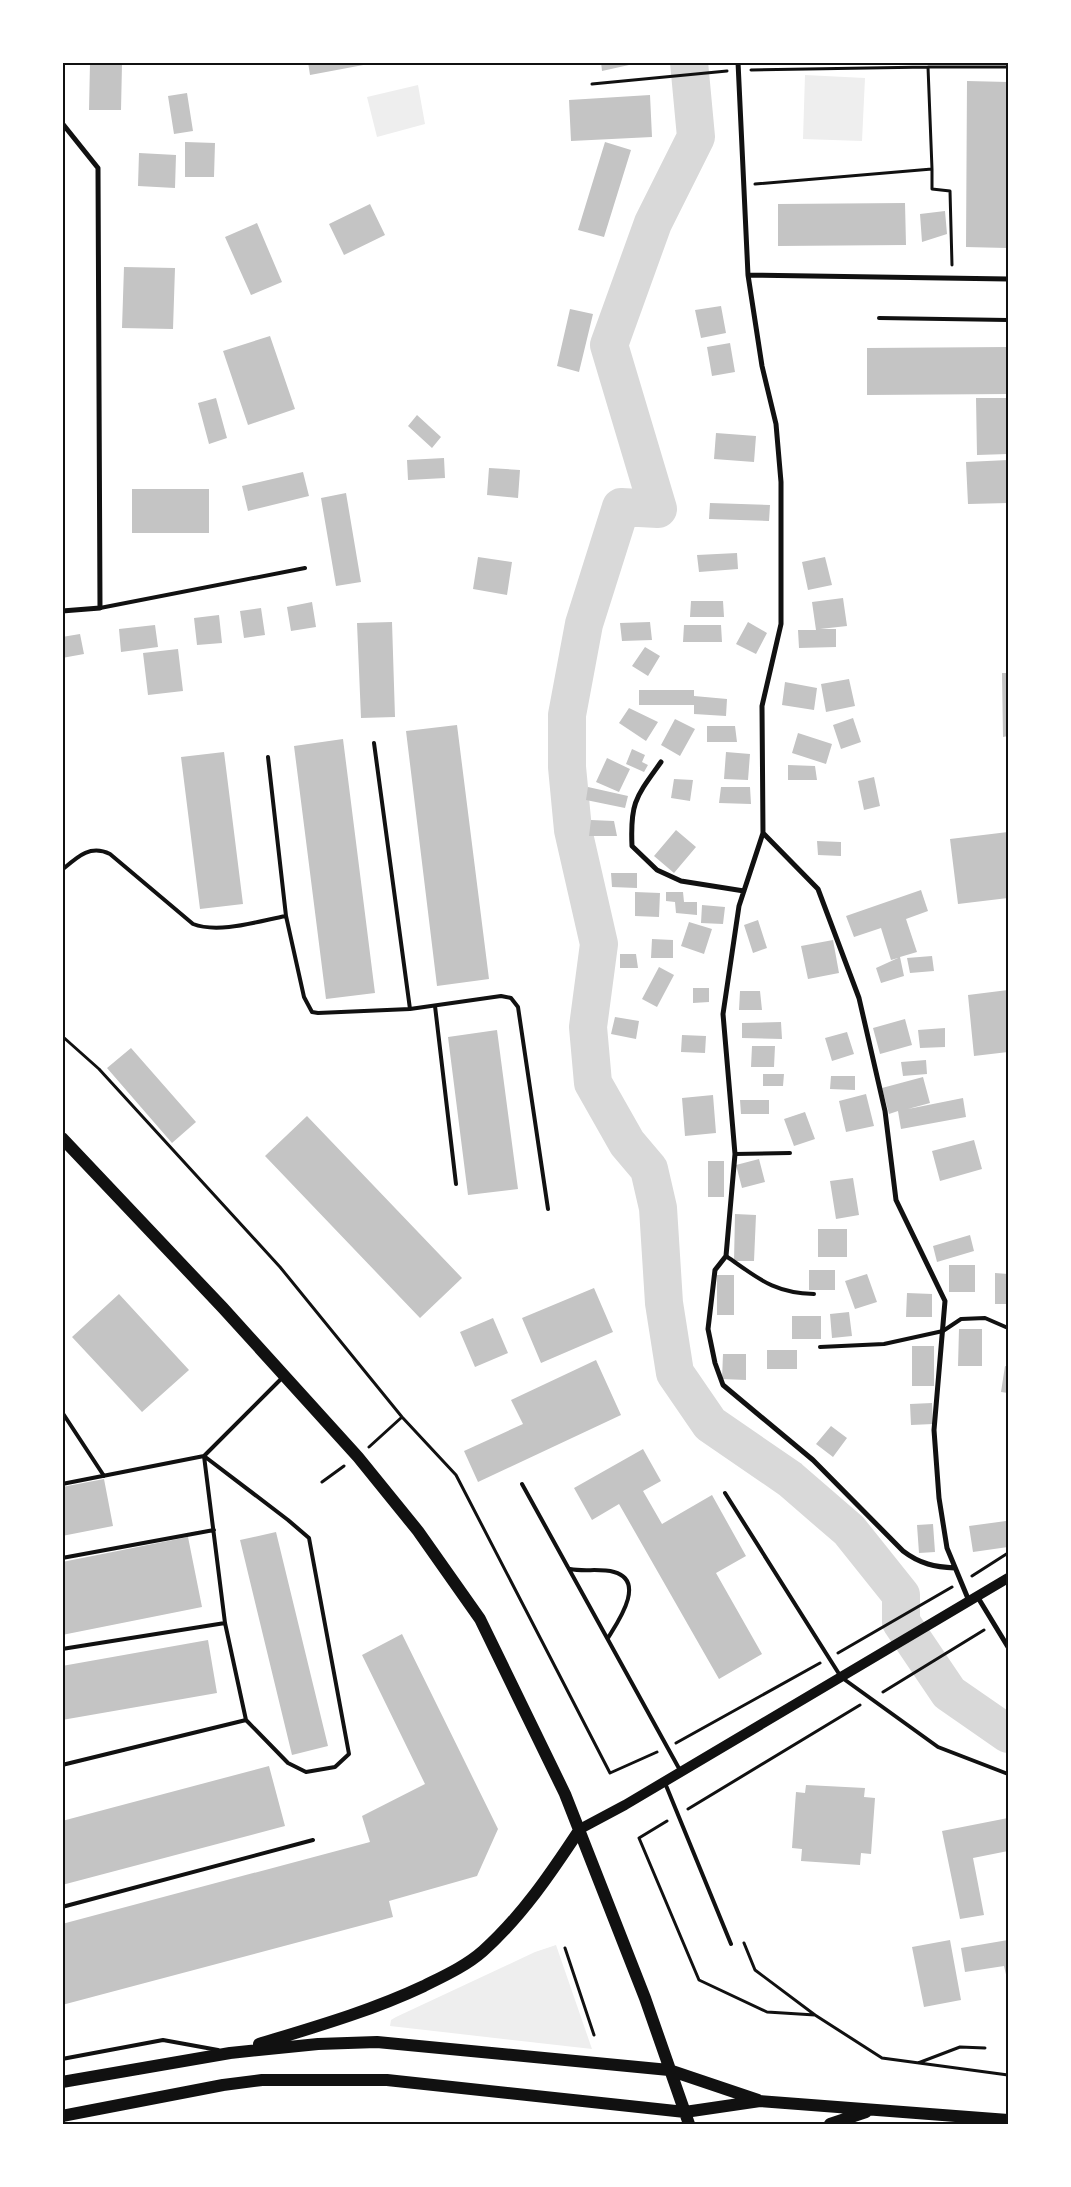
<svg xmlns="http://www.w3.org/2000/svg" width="1071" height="2187" viewBox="0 0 1071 2187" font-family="'Work Sans',sans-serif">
<rect width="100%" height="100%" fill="#fff"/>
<path fill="#eee" d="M 805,75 L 865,78 L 862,141 L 803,139 Z
M 418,85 L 425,124 L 377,137 L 367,97 Z
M 556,1945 L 592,2049 L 390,2026 L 391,2020 L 396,2017 L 535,1952 Z"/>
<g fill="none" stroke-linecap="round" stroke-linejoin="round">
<path stroke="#d9d9d9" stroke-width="38" d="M 689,62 L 696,137 L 653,223 L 609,345 L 658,509 L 621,507 L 584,624 L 567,715 L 567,767 L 573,830 L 599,944 L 588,1027 L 593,1083 L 627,1143 L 649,1169 L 658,1208 L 664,1303 L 675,1373 L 710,1424 L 790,1479 L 849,1530 L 901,1595 L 901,1622 L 949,1693 L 1008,1734"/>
</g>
<path fill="#c4c4c4" d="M 308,62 L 374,62 L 374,63 L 310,75 Z
M 601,62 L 638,62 L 638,63 L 602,71 Z
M 90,63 L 122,64 L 121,110 L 89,110 Z
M 967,81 L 1008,82 L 1007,248 L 966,247 Z
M 187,93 L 193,131 L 174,134 L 168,96 Z
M 650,95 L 652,137 L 571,141 L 569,100 Z
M 185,142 L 215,143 L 214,177 L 185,177 Z
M 605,142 L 631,150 L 604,237 L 578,230 Z
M 139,153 L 176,155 L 175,188 L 138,186 Z
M 905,203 L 906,245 L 778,246 L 778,204 Z
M 370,204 L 385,235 L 344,255 L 329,224 Z
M 945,211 L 947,234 L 922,242 L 920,214 Z
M 257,223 L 282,282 L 251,295 L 225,237 Z
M 124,267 L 175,268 L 173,329 L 122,328 Z
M 721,306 L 726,333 L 701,338 L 695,310 Z
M 570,309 L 593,314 L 579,372 L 557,366 Z
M 270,336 L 295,409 L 248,425 L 223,351 Z
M 730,343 L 735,372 L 712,376 L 707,347 Z
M 1008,347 L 1008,394 L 867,395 L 867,348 Z
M 216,398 L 227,438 L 209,444 L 198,403 Z
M 976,398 L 1008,398 L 1008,454 L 977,455 Z
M 417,415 L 441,437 L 432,448 L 408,426 Z
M 716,433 L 756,436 L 754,462 L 714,459 Z
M 444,458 L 445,478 L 408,480 L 407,460 Z
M 1008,460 L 1008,503 L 968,504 L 966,462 Z
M 489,468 L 520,470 L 518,498 L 487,495 Z
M 303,472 L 309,496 L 248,511 L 242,486 Z
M 132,489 L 209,489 L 209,533 L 132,533 Z
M 346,493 L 361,582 L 336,586 L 321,498 Z
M 710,503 L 770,505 L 769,521 L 709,519 Z
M 737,553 L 738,569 L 699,572 L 697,555 Z
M 478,557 L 512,562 L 507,595 L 473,589 Z
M 825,557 L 832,585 L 808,590 L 802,562 Z
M 843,598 L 847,626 L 820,629 L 836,629 L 836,647 L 799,648 L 798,630 L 816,630 L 812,602 Z
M 691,601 L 723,601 L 724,617 L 690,617 Z
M 312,602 L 316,627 L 291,631 L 287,607 Z
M 261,608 L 265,635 L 244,638 L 240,611 Z
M 219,615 L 222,643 L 197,645 L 194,618 Z
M 392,622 L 395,717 L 361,718 L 357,623 Z
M 650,622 L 652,640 L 622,641 L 620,623 Z
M 748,622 L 767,633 L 756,654 L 736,644 Z
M 155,625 L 158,647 L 121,652 L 119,629 Z
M 684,625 L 721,625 L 722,642 L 683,642 Z
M 80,634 L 84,654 L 62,658 L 62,637 Z
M 645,647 L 660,656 L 648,676 L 632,666 Z
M 178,649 L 183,691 L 148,695 L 143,653 Z
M 1002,673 L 1008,673 L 1008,736 L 1003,737 Z
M 849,679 L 855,706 L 826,712 L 821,684 Z
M 785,682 L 817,688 L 814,710 L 782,705 Z
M 639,690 L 694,690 L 694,696 L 727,699 L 726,716 L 694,714 L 694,705 L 639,705 Z
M 629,708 L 658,722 L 646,741 L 619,723 Z
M 853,718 L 861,742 L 841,749 L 833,725 Z
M 675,719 L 695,729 L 680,756 L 661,745 Z
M 457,725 L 489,979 L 437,986 L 406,731 Z
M 707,726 L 735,726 L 737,742 L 707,742 Z
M 798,733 L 832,744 L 826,764 L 792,753 Z
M 343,739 L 375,993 L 326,999 L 294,746 Z
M 632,749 L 645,755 L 642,762 L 648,765 L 644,772 L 626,764 Z
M 224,752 L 243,904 L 200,909 L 181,757 Z
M 726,752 L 750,754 L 748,780 L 724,779 Z
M 607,758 L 630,769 L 619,792 L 596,782 Z
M 788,765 L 815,766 L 817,780 L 788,780 Z
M 874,777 L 880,806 L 864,810 L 858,781 Z
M 674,779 L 693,780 L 690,801 L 671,798 Z
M 588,787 L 628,796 L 625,808 L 586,800 Z
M 721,787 L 750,787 L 751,804 L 719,803 Z
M 591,820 L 614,821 L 617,836 L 589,836 Z
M 676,830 L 696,847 L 674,873 L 654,856 Z
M 1008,832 L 1008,898 L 958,904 L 950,839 Z
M 817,841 L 841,842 L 841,856 L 818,855 Z
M 611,873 L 637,873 L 637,888 L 612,887 Z
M 921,890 L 928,911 L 906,919 L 917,952 L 900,957 L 904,976 L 881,983 L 876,968 L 898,958 L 891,960 L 881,928 L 854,937 L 846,916 Z
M 635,892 L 660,893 L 659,917 L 635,916 Z
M 666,892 L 683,892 L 684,902 L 697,902 L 697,915 L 676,913 L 675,902 L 666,901 Z
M 702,905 L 725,907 L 723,924 L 701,923 Z
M 758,920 L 767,948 L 753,953 L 744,925 Z
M 689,922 L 712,929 L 704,954 L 681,946 Z
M 652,939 L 673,940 L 673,958 L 651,958 Z
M 833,940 L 839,973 L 808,979 L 801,946 Z
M 620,954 L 636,954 L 638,968 L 620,968 Z
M 932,956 L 934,971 L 910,973 L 907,958 Z
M 659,967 L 674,975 L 657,1007 L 642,999 Z
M 693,988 L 709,988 L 709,1002 L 693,1003 Z
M 1008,990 L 1008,1052 L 974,1056 L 968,995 Z
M 740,991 L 760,991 L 762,1010 L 739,1010 Z
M 615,1017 L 639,1021 L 636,1039 L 611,1034 Z
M 905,1019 L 912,1045 L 880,1054 L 873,1028 Z
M 781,1022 L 782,1039 L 742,1038 L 742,1023 Z
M 945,1028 L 945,1047 L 920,1048 L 918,1030 Z
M 497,1030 L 518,1189 L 468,1195 L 448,1037 Z
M 847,1032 L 854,1054 L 832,1061 L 825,1038 Z
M 682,1035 L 706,1036 L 705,1053 L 681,1052 Z
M 752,1046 L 775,1046 L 774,1067 L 751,1067 Z
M 131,1048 L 196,1122 L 172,1143 L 107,1068 Z
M 926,1060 L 927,1074 L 903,1076 L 901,1062 Z
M 763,1074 L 784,1074 L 783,1086 L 763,1086 Z
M 831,1076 L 855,1076 L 855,1090 L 830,1089 Z
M 923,1077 L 930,1103 L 908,1109 L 963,1098 L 966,1117 L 901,1129 L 898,1111 L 889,1114 L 882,1088 Z
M 866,1094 L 874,1126 L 846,1132 L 839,1101 Z
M 713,1095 L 716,1133 L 685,1136 L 682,1098 Z
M 740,1100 L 769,1100 L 769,1114 L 741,1114 Z
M 805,1112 L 815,1139 L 794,1146 L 784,1119 Z
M 307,1116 L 462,1278 L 420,1318 L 265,1156 Z
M 974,1140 L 982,1169 L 940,1181 L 932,1151 Z
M 759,1159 L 765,1182 L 742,1188 L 736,1165 Z
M 708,1161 L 724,1161 L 724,1197 L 708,1197 Z
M 853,1178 L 859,1215 L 836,1219 L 830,1181 Z
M 735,1214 L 756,1215 L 754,1261 L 734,1261 Z
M 818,1229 L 847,1229 L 847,1257 L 818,1257 Z
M 970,1235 L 974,1251 L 937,1262 L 933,1246 Z
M 949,1265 L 975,1265 L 975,1292 L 949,1292 Z
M 809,1270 L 835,1270 L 835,1290 L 809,1290 Z
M 995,1273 L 1008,1274 L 1008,1304 L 995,1304 Z
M 867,1274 L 877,1302 L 855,1309 L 845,1281 Z
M 717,1275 L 734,1275 L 734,1315 L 717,1315 Z
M 594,1288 L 613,1332 L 541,1363 L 522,1318 Z
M 907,1293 L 932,1294 L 932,1317 L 906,1317 Z
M 119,1294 L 189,1370 L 142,1412 L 72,1337 Z
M 849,1312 L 852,1336 L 832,1338 L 830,1314 Z
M 792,1316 L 821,1316 L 821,1339 L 792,1339 Z
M 493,1318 L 508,1353 L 475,1367 L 460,1332 Z
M 959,1329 L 982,1329 L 982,1366 L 958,1366 Z
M 912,1346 L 934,1346 L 934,1386 L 912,1386 Z
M 767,1350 L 797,1350 L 797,1369 L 767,1369 Z
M 723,1354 L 746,1354 L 746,1380 L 722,1379 Z
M 596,1360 L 621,1415 L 478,1482 L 464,1451 L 523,1424 L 511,1400 Z
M 1005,1366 L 1008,1367 L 1008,1393 L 1001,1392 Z
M 932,1403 L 933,1424 L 911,1425 L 910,1404 Z
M 831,1426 L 847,1438 L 833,1457 L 816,1444 Z
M 643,1449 L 661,1481 L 643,1491 L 662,1524 L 712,1495 L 746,1556 L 716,1573 L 762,1654 L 719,1679 L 619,1504 L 592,1520 L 574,1488 Z
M 104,1479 L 113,1526 L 62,1536 L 62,1487 Z
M 1006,1521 L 1008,1547 L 973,1552 L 969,1526 Z
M 933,1524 L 935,1552 L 919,1553 L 917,1525 Z
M 276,1532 L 328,1746 L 292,1755 L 240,1540 Z
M 188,1537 L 202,1607 L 62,1635 L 62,1562 Z
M 402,1634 L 498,1829 L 477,1876 L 389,1901 L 393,1917 L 62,2005 L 62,1924 L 370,1842 L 362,1816 L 425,1784 L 362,1655 Z
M 208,1640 L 217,1693 L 62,1720 L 62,1666 Z
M 269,1766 L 285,1826 L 62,1885 L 62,1821 Z
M 806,1785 L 865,1788 L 864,1797 L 875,1798 L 871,1854 L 861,1853 L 860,1865 L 801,1861 L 802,1849 L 792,1848 L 796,1792 L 805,1793 Z
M 1008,1818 L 1008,1851 L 973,1858 L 984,1915 L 960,1919 L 942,1831 Z
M 950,1940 L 961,2000 L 924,2007 L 912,1947 Z
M 1008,1940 L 1008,1983 L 1004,1966 L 965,1972 L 961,1948 Z"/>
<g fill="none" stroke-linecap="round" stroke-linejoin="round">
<path stroke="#111" stroke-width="3" d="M 751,70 L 928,67
M 592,84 L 727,71
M 932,169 L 932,189 L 950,191 L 952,265
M 755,184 L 932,169 L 928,67 L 1008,67
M 62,1036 L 99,1069 L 280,1267 L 402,1417 L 456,1475 L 610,1773 L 657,1752
M 369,1447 L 402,1417
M 322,1482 L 344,1466
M 972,1576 L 1008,1553
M 838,1653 L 952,1587
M 883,1692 L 984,1630
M 676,1743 L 820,1663
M 688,1809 L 860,1705
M 667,1821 L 639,1838 L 699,1980 L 767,2012 L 815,2015 L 882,2058 L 1008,2075
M 744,1943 L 755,1970 L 815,2015
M 565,1948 L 594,2035
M 918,2063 L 960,2047 L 985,2048"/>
<path stroke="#111" stroke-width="4" d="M 879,318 L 1008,320
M 100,608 L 305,568
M 374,743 L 410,1009
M 268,757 L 286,916
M 62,870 C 77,857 90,844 110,854 L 193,924 C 219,934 259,921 286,916 L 304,997 L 312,1012 L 318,1013 L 410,1009 L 501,996 L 511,998 L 518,1007 L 548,1209
M 435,1006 L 456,1184
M 735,1154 L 790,1153
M 726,1256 C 758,1278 773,1293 814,1294
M 820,1347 L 884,1344 L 943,1331 L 961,1319 L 985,1318 L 1008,1328
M 62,1412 L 104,1476
M 204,1456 L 288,1520 L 309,1538 L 349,1754 L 335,1767 L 306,1772 L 288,1763 L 246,1720
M 62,1484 L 204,1456 L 283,1377
M 522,1484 L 681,1772
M 725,1493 L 841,1677 L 938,1747 L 1008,1774
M 62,1558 L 214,1530
M 570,1569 C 584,1572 600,1568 614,1572 C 647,1581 617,1623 608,1638
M 62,1649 L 225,1623
M 62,1765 L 246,1720 L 225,1623 L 204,1456
M 665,1783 L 731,1944
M 62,1907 L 313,1840
M 62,2059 L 163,2040 L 218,2050"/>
<path stroke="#111" stroke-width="5" d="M 738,62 L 748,275 L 762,366 L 776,424 L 781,482 L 781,624 L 762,706 L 763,833 L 739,906 L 723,1014 L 735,1154 L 726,1256 L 715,1270 L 708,1329 L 715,1363 L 723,1385 L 813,1460 L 903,1551 C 920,1564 935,1567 955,1568
M 62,123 L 98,168 L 100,608 L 62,611
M 748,275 L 1008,279
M 661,762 C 636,797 630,802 632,846 L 657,870 L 681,881 L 744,891
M 763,833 L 818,889 L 859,998 L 885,1111 L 896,1200 L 945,1301 L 934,1430 L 939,1498 L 947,1548 L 969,1601
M 977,1596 L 1008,1647"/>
<path stroke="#111" stroke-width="10" d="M 580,1829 L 625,1805 L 1008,1578"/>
<path stroke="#111" stroke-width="12" d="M 62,1138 L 223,1308 L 358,1457 L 418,1531 L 480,1619 L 565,1794 L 645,1998 L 689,2124
M 259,2044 C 315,2027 371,2011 424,1986 C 444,1976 466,1966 483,1951 C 522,1916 551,1873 580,1829
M 62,2082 L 230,2053 L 318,2044 L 377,2042 L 669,2070 L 758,2100
M 62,2116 L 223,2085 L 262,2080 L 387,2080 L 685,2112 L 760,2101 L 1008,2120
M 830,2124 L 866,2112"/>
</g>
<rect width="1071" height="2187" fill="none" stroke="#ffffff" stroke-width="128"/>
<rect x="64" y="64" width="943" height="2059" fill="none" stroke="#111" stroke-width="2"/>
</svg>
